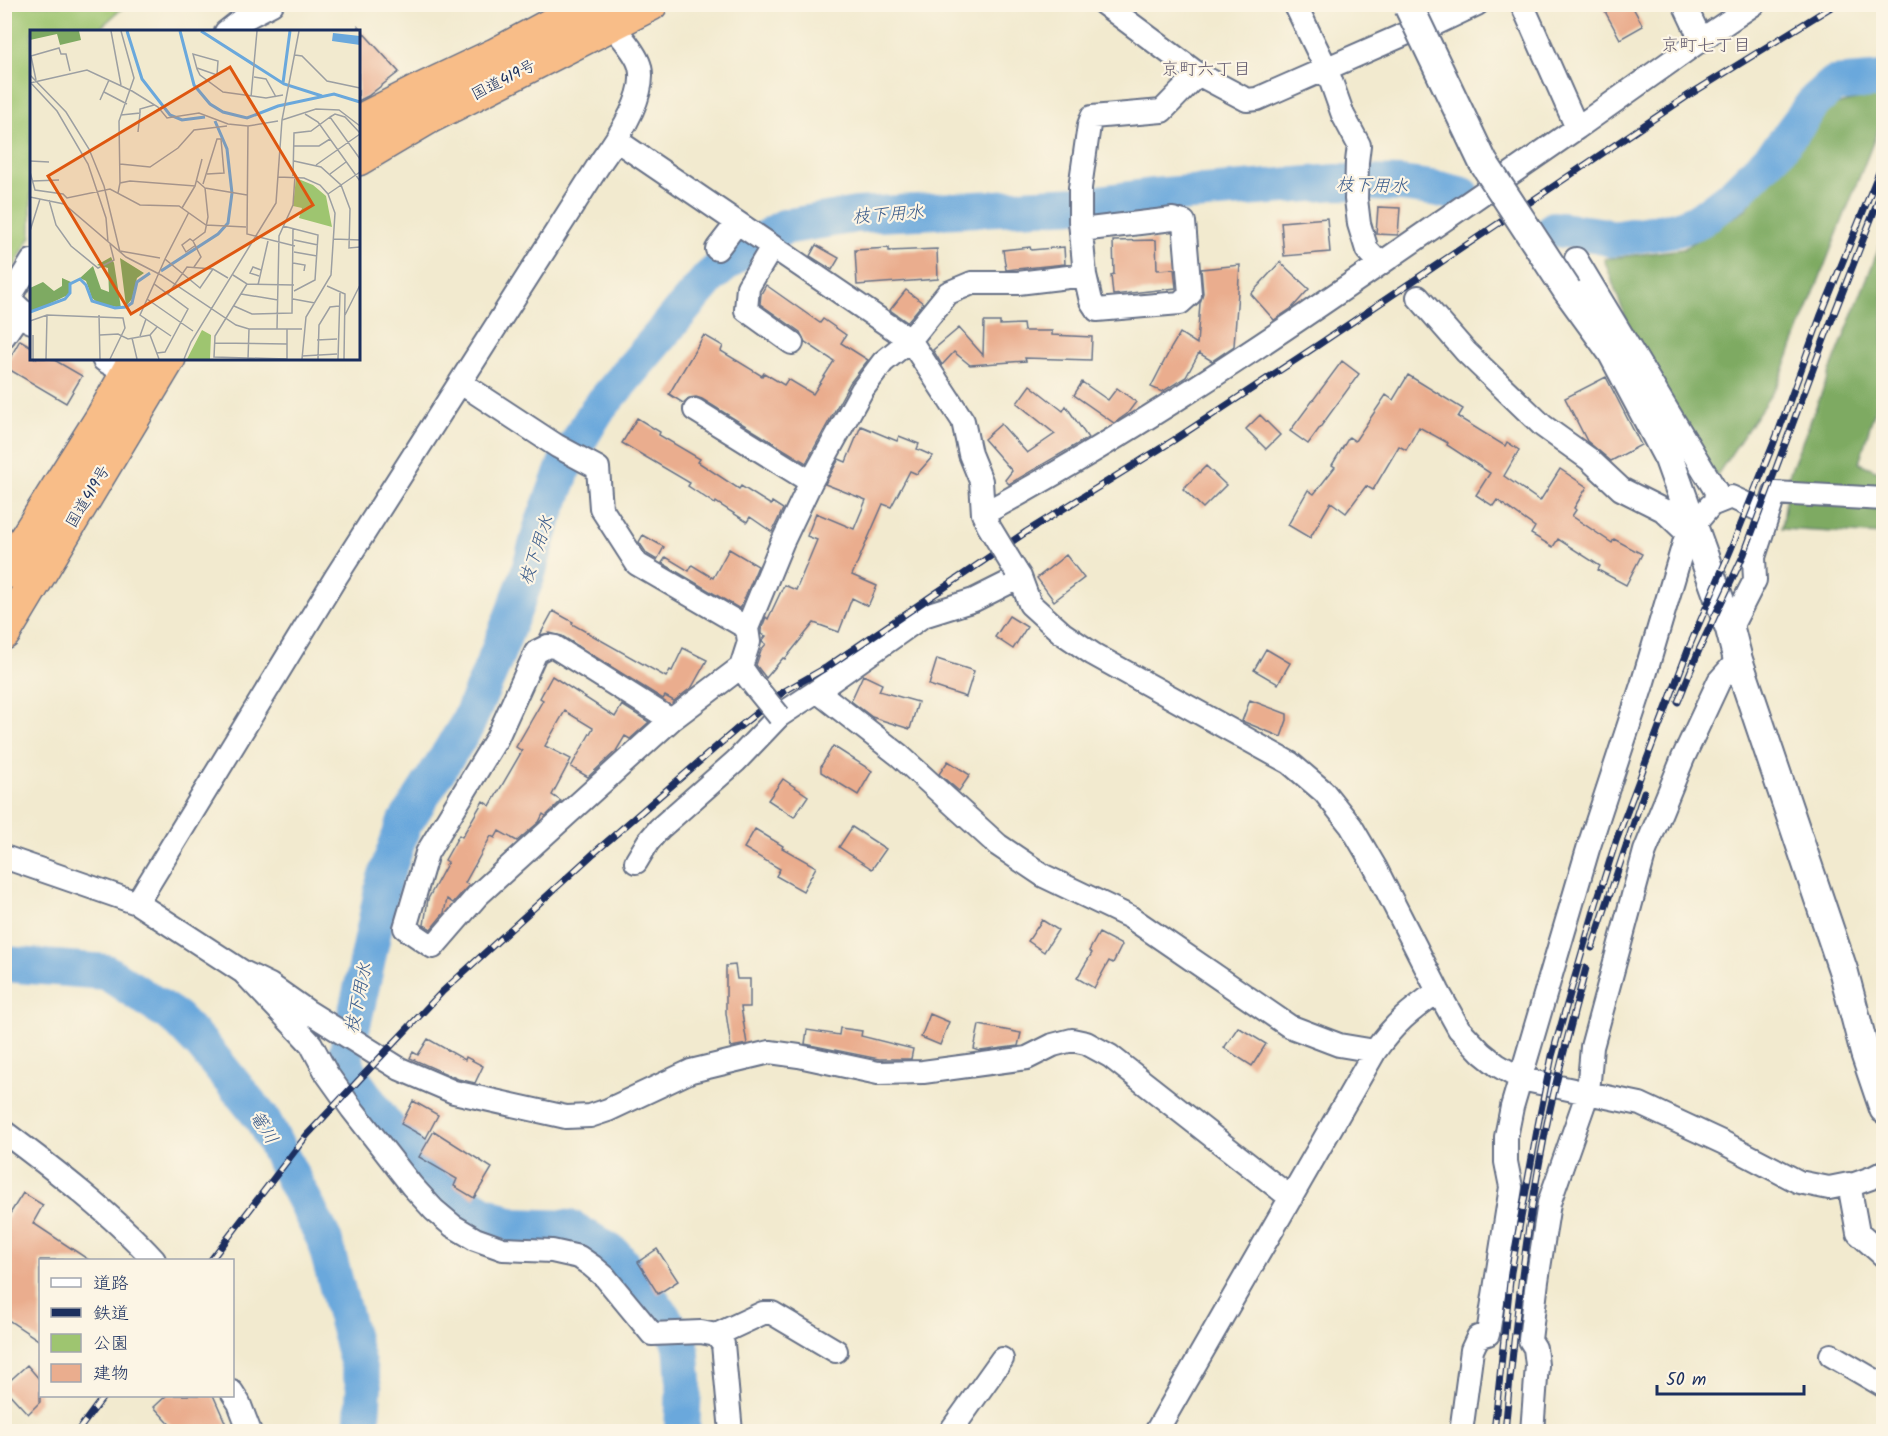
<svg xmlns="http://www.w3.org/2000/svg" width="1888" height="1436" viewBox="0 0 1888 1436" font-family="Kalam,'Klee One',sans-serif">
<rect width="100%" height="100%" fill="#fcf5e5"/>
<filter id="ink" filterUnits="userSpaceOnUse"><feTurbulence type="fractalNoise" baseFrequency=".0167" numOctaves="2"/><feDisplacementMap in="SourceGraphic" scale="12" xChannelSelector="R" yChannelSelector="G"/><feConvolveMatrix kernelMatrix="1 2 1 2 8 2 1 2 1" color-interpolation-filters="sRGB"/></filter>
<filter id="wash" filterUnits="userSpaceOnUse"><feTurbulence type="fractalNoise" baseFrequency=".008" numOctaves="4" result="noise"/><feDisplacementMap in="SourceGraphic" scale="24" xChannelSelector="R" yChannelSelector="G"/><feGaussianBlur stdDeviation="1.35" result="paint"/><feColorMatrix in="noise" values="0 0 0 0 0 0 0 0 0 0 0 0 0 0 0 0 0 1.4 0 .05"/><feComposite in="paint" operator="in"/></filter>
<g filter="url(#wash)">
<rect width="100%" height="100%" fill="#f2eacf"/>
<path fill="#9ec570" stroke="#5c7a67" stroke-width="1.5" d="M 4,5 L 126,5 L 100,28 L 103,31 L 32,32 L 31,236 L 7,279 L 4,277 Z"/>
<path fill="#7eaa62" stroke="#4c6c60" stroke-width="1.5" d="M 1883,93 L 1883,117 L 1778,384 L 1713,481 L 1627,322 L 1604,259 L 1683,249 L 1746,209 L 1816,110 Z
M 1883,238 L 1883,382 L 1859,463 L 1883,473 L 1883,535 L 1782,529 L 1789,475 Z"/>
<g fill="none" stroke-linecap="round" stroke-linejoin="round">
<path stroke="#6aa8dc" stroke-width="36" d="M 1554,229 L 1600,235 L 1611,239 L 1677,229 L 1700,220 L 1733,195 L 1779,149 L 1815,101 L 1834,84 L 1884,80
M 4,964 L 106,972 L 176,1018 L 202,1045 L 263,1120 L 324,1239 L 364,1387 L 361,1432
M 682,1432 L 684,1382 L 681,1343 L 648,1295 L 614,1254 L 571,1228 L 513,1226 L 483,1213 L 459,1198 L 418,1164 L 384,1123 L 352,1078 L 345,1059 L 366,968 L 384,881 L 403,826 L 467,725 L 492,667 L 527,577 L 542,525 L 566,462 L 597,410 L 709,278 L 736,255 L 784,227 L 856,215 L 1098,203 L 1152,196 L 1337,182 L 1401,184 L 1439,189 L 1463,195"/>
</g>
<g id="blocks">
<path fill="#eaad8e" d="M 1601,4 L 1631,4 L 1643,26 L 1620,39 Z
M 358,27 L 399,72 L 368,96 L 358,101 Z
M 1378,207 L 1400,208 L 1398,235 L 1376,234 Z
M 1327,218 L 1330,252 L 1284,256 L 1281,222 Z
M 1156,240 L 1157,270 L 1174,269 L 1176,288 L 1113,295 L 1111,275 L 1114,274 L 1113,241 Z
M 816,245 L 839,258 L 832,270 L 810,256 Z
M 1030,247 L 1031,250 L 1064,247 L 1065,264 L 1006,270 L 1003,250 Z
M 889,248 L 889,251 L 937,249 L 938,279 L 857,285 L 855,250 Z
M 1280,262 L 1309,289 L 1292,308 L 1274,320 L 1251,294 Z
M 1240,265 L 1234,346 L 1212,361 L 1199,353 L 1186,377 L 1162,392 L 1151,387 L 1171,348 L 1180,333 L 1197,344 L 1200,303 L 1203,293 L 1201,269 Z
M 766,285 L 820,323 L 823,319 L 846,335 L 841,343 L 868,360 L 850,383 L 806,463 L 702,399 L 696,397 L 689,398 L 683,403 L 669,394 L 704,335 L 723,346 L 721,351 L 762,376 L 764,373 L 784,385 L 788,379 L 813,394 L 834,361 L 805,342 L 800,332 L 760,304 L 761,294 Z
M 906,290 L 923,303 L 907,322 L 890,310 Z
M 984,322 L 1000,322 L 1000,325 L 1023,324 L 1024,331 L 1052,331 L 1052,335 L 1092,337 L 1091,360 L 1025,358 L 1026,361 L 970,365 L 954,352 L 942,365 L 933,350 L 959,328 L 983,355 Z
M 20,340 L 32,347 L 32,358 L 51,358 L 82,376 L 66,403 L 5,367 Z
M 1342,361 L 1359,374 L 1308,444 L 1290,431 Z
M 1408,375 L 1463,409 L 1458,417 L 1505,446 L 1507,442 L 1519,450 L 1504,476 L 1540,501 L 1560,469 L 1587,487 L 1574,508 L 1576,510 L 1572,516 L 1612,543 L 1614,539 L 1642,554 L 1626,585 L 1598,570 L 1600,566 L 1558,539 L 1553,547 L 1531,534 L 1535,527 L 1497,500 L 1493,506 L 1476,495 L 1490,473 L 1447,445 L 1448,443 L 1419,427 L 1406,450 L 1399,446 L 1373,490 L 1366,486 L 1346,513 L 1331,502 L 1310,538 L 1288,525 L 1308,490 L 1314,494 L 1335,467 L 1332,465 L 1349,437 L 1355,441 L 1386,395 L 1393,400 Z
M 1606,377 L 1641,445 L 1611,461 L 1587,441 L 1565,398 Z
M 1082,382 L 1108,400 L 1117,388 L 1136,402 L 1127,414 L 1114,423 L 1074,395 Z
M 1030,385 L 1063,411 L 1066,406 L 1088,438 L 1009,484 L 1005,480 L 1012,471 L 984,439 L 1001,424 L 1027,453 L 1055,434 L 1017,403 Z
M 1260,415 L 1280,435 L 1266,449 L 1246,429 Z
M 637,418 L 660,432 L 659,435 L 700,459 L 698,462 L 739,489 L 741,486 L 771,505 L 772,502 L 783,509 L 772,532 L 750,517 L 747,522 L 716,502 L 715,504 L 688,486 L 690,483 L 622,443 Z
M 861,426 L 897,441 L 899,436 L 919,444 L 917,449 L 933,456 L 917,474 L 910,471 L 891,507 L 883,504 L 852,575 L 877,586 L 868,606 L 852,598 L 839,632 L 814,623 L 785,659 L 783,658 L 766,678 L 756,665 L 761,650 L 766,644 L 762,641 L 766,636 L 761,634 L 761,630 L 766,617 L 768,619 L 784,585 L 796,590 L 817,540 L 807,536 L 816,513 L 854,529 L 866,500 L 825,484 L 839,459 L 846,462 Z
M 1206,466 L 1226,485 L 1203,508 L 1183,489 Z
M 643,535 L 664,547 L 657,560 L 647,554 L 639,542 Z
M 729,549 L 758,566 L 740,609 L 662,563 L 666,557 L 689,571 L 692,565 L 713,578 Z
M 1066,555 L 1084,578 L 1054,601 L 1037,578 Z
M 553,611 L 573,622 L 572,624 L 666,677 L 670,670 L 672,671 L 683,648 L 707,660 L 692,687 L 674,701 L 665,696 L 663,699 L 562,636 L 550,633 L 540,635 Z
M 1009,616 L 1027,627 L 1013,649 L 995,637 Z
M 1266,649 L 1290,663 L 1278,684 L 1254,670 Z
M 937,659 L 974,671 L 966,697 L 929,685 Z
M 863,675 L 882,684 L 879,691 L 918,702 L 910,729 L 872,717 L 851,701 Z
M 552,676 L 615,717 L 622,705 L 649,722 L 630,739 L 625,736 L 616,751 L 588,777 L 571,767 L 593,728 L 565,711 L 545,746 L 571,759 L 552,795 L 561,801 L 546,816 L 543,814 L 539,822 L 517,841 L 499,831 L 495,838 L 491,836 L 465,883 L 469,885 L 453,903 L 447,899 L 444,913 L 431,929 L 424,925 L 428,899 L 448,862 L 445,860 L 459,835 L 462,837 L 483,801 L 490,806 L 522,751 L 516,747 L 543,700 L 540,698 Z
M 1250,700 L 1287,714 L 1287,720 L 1281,737 L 1242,721 Z
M 833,746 L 872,771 L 858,795 L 821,772 L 821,766 Z
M 948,761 L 970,775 L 959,791 L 939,774 Z
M 783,779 L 808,796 L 794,817 L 768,800 Z
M 852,827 L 886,849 L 872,869 L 839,847 Z
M 755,829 L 783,846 L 782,848 L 816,867 L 803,891 L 776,876 L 780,869 L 744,848 Z
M 1042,920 L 1058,930 L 1044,952 L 1028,941 Z
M 1099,933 L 1122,945 L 1113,963 L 1109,961 L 1094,988 L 1077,978 L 1092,953 L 1089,951 Z
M 735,965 L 737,979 L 750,979 L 750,1007 L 741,1007 L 747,1044 L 731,1047 L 726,1013 L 726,966 Z
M 930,1014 L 949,1022 L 940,1045 L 921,1037 Z
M 979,1025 L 1021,1033 L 1018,1046 L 980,1051 L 974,1049 Z
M 1238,1027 L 1266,1044 L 1252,1066 L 1224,1048 Z
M 840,1028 L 862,1031 L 861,1036 L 913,1049 L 911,1059 L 879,1059 L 805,1044 L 807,1030 L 839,1035 Z
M 428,1039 L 465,1060 L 466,1057 L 483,1066 L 475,1083 L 458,1079 L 410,1058 L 413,1052 L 418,1055 Z
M 413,1101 L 438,1115 L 426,1138 L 401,1124 Z
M 434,1131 L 492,1168 L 474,1198 L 454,1186 L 457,1179 L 419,1157 Z
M 23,1193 L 43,1205 L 33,1223 L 89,1260 L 40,1260 L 40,1341 L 4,1317 L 4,1223 Z
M 657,1249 L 678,1281 L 658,1294 L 638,1262 Z
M 27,1365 L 40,1380 L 40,1402 L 28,1414 L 4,1388 L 4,1386 Z
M 167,1395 L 213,1395 L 229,1431 L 176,1431 L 154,1407 Z"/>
</g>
</g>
<g filter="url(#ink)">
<use href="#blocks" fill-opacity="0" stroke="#667086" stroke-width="1.5"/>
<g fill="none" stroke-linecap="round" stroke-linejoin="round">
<g stroke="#667086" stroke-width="26">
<path id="minor" d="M 1104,4 L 1198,74 L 1247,100 L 1257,99 L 1428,24 L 1437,23 L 1477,4
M 1522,4 L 1577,128 L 1701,40 L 1754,4
M 1684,4 L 1701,40
M 226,32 L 240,21 L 272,4
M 616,140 L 910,340 L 963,421 L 970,454 L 981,481 L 983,514 L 988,524
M 1081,230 L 1173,219 L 1184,222 L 1190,294 L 1180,303 L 1097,310 L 1091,301 L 1085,275
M 772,247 L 748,287 L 746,310 L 792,343
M 717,249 L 737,223
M 1576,259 L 1716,491 L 1715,503
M 1380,264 L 1577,128
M 1418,297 L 1466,352 L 1543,426 L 1589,459 L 1621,489 L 1663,510 L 1687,533
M 8,300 L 32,261
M 4,336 L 20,313
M 461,383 L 557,446 L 598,468 L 601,508 L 637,564 L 747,628
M 695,410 L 811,482
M 983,514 C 1121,439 1251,353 1380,264 L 1367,250 L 1359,224 L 1356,199 L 1357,162 L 1359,145 L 1343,115 L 1327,70 L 1295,4
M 1016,571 L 1020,577 L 1030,604 L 1062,633 L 1093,654 L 1290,763 L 1324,792 L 1351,826 L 1375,867 L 1438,991 L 1459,1029 L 1482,1053 L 1497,1065 L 1521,1079 L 1640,1104 L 1724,1143 L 1799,1182 L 1829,1188 L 1849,1184 L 1858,1233 L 1884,1256
M 1730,629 L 1755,580 L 1754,557 L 1775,493 L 1884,499
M 750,680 L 741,667 L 749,642 L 747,628 L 782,543 L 811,482 L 862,390 L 883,362 L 910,340 L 948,293 L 972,283 L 1018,283 L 1085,275 L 1080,221 L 1080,188 L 1089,125 L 1092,117 L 1162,111 L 1198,74
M 817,691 L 923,616 L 974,600 L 1020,577
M 671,720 L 555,647 L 548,646 L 536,652 L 497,738 L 427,853 L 405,928 L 433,947 L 478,895 L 671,720 L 741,667
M 4,857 L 137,903 L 243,972 L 311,1044 L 327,1074 L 352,1109 L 412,1186 L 434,1210 L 453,1226 L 475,1239 L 503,1249 L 552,1251 L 579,1257 L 592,1266 L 605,1277 L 652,1334 L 701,1332 L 716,1335 L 723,1344 L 731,1432
M 636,862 L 648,842 L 659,829 L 736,761 L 779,716 L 817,691 L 899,755 L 998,845 L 1044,876 L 1130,917 L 1289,1026 L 1339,1045 L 1375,1051 C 1395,1023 1410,1011 1438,991
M 137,903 L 336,577 L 602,160 C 618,138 647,95 640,67 C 637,53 612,24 600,15
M 243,972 L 270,985 L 307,1011 L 400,1069 L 454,1092 L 566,1117 L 590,1116 L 608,1110 L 691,1071 L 770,1052 L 799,1056 L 878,1073 L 923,1072 L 1027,1058 L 1053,1045 L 1072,1040 L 1086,1043 L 1110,1056 L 1291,1198
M 4,1132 C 55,1170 112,1214 154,1260
M 1849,1186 L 1874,1177 L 1884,1172
M 716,1335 L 763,1313 L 772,1313 L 836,1351
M 1831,1355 L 1884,1386
M 232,1392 L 239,1403 L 250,1432
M 950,1432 L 1002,1359
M 1156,1432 L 1375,1051
M 1461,1432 L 1472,1350 L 1478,1337 L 1488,1334 L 1511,1187 L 1506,1162 L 1506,1137 L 1512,1107 L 1588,849 L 1642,685 L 1687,533 L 1711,505 L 1731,497 L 1768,514
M 1532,1432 L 1537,1365 L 1535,1348 L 1530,1340 L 1537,1281 L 1549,1203 L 1588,1092 L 1592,1047 L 1645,851 L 1683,758 L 1719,681 L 1738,660"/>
</g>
<g stroke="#667086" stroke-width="32">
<path id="tertiary" d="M 1567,290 L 1612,352 L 1669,459 L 1730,629 L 1738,660 L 1844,973 L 1865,1053 L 1884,1109
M 4,298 L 20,313 L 32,319
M 106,358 L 129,371 L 148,384"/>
</g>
<g stroke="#667086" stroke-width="36">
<path id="trunk" d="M 358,122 L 417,92 L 495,55 L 590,4
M 358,159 L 429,117 L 651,4
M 4,573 L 103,416 L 136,358
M 4,633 L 169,358"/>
</g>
<use href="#minor" stroke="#fff" stroke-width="22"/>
<use href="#tertiary" stroke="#fff" stroke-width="28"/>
<use href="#trunk" stroke="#f8bd88" stroke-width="33"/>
<g stroke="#1b2f5e" stroke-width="7">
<path id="rail" d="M 1678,702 L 1699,650 L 1744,554 L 1825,337 L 1884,186
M 1592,948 L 1644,792
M 211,1260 L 307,1135 L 442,992 L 594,853 L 738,728 L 783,692 L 827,667 L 1026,532 L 1174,440 L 1318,345 L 1689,95 L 1836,4
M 77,1432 L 104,1396
M 1494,1432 L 1511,1272 L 1538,1125 L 1552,1056 L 1596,904 L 1616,841 L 1690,645 L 1731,549 L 1779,430 L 1821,315 L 1884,160
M 1505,1432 C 1514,1330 1526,1229 1546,1128 C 1557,1074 1572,1021 1586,968"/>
</g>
<use href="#rail" stroke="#fcf5e5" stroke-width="4.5" stroke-dasharray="14" stroke-linecap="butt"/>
<g stroke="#667086" stroke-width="26" stroke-linecap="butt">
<path id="minor-bridge" d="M 988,525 L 1016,571
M 753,684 L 779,716"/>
</g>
<g stroke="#667086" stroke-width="32" stroke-linecap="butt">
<path id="tertiary-bridge" d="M 1409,7 L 1483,162 L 1567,290"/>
</g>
<use href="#minor-bridge" stroke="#fff" stroke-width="22"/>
<use href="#tertiary-bridge" stroke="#fff" stroke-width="28"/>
</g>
</g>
<g text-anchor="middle" stroke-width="4.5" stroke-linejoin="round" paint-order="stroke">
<g font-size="16" fill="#1b2f5e" stroke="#fcf5e5">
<text transform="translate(503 79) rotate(-27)" y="6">国道419号</text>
<text transform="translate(87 496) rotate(-59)" y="6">国道419号</text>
</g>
<g font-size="18" fill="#635b6f" stroke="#fcf5e5">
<text x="1706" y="51">京町七丁目</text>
<text x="1206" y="75">京町六丁目</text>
</g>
<g font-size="18" font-style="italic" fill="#37598a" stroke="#fcf5e5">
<text transform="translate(1372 185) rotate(2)" y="6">枝下用水</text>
<text transform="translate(888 214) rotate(-4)" y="6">枝下用水</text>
<text transform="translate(536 550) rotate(-71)" y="6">枝下用水</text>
<text transform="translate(358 998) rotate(-78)" y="6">枝下用水</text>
<text transform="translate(264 1127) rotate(58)" y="6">篭川</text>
</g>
</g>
<g transform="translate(30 30)">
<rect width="330" height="330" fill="#f2eacf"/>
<path d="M 266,148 L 283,155 L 296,166 L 302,197 L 269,188 L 272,178 L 263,176 ZM 172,300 L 181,305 L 180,329 L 157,329 Z" fill="#9ec570"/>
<path d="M 0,1 L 49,1 L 51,10 L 30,15 L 27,4 L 0,10 ZM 81,227 L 84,233 L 91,278 L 68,273 L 62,268 L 56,251 L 50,248 L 63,236 L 71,259 L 79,262 L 78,238 L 67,235 ZM 90,228 L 114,243 L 107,248 L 102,269 L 96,276 ZM 32,248 L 41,252 L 40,264 L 0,283 L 0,258 L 13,252 L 24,261 L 32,256 Z" fill="#7eaa62"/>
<path d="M 303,3 L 330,6 L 330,15 L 302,11 Z" fill="#6aa8dc"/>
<path fill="none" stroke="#6aa8dc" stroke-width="3" d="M 97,1 L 112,49 L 140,85 L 152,90 L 175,87M 150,1 L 164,55 L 180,74 L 193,82 L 217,88 L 248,76 L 304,64 L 330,72M 171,1 L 254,54 L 292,66M 253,53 L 260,1M 131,241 L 188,204 L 198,193 L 202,163 L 197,119 L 185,91M 0,282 L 35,269 L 40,263 L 40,254 L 50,249 L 56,255 L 62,271 L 85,278 L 96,277 L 102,273 L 107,252 L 120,243"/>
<path fill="none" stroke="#9c9fa2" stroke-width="1.5" d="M 81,1 L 91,55M 265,25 L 272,26 L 297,51 L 330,58M 1,26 L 29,18 L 31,24 L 36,24 L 40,41M 1,26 L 6,50M 167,38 L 187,45 L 188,31 L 163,24 L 167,39 L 170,45 L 193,62 L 236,68 L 253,65M 0,45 L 36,82 L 59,119 L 74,156 L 90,222M 224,47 L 236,49 L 246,67M 0,52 L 27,81 L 58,134 L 76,188 L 78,212M 0,53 L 57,40 L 102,61 L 128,77 L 137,88 L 169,83 L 198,94 L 218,96 L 248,91M 74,62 L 97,74M 221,67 L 227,1M 70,70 L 79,50M 275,84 L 288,92 L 330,151M 91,85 L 110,83 L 110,79 L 124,75M 300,87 L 305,84 L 315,87 L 330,103M 252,90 L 286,79 L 309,80 L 330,96M 218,96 L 217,204 L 265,216M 108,102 L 110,83M 264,116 L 289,116 L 300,109M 0,131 L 19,132M 264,131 L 291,137 L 311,155 L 320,179 L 319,218 L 330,217M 90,134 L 120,137 L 148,118 L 164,100 L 197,96M 286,135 L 330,104M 0,142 L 5,160 L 33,164 L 37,168 L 80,159 L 110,175 L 149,176 L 176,195 L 216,197M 300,144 L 316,132M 263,146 L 264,103 L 281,101 L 300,87 L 330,129M 248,147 L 274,148 L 290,155 L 298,164 L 305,183 L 301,245 L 276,287 L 272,329M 3,151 L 29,150M 90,153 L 89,91 L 104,48 L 91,1M 173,154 L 187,109 L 191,109 L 194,143 L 177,144M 175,158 L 217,165M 88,163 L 90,153 L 100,151 L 165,156 L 172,129M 298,164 L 330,142M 0,167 L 34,174 L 96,227 L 131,245 L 206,295 L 219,299 L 272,299M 19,170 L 26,195 L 41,216 L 68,238 L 84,230 L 80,214M 152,178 L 165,156M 159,182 L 135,229 L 170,258 L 183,239M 253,196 L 288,205 L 285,250 L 264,261M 0,201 L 10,169M 304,209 L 330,210M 264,210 L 288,215M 163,211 L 160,209 L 152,215 L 156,222 L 166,215M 90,221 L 130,228M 264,222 L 287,226M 263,233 L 275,235 L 274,241M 164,237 L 171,227 L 163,211 L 175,202 L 178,187 L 175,158 L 167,151M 203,245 L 217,254 L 264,255M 229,246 L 220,243 L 223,237 L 231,240M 124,254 L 135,229M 217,254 L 185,306 L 184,327 L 257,329M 228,255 L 238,211M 297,256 L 315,264 L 314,329M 138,264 L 157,237 L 183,239 L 198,248M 211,264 L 248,270M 117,269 L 163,301M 263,269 L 285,273M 204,276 L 222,284 L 262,283 L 263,199M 69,285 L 70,329M 315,285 L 330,255M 0,291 L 17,285 L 93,288 L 95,298 L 80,329M 247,299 L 249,206 L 263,175 L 265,146M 257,299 L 257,329M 70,305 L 88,304 L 98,309 L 120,305 L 127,297M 120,305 L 129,329M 110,306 L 116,289M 102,308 L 107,329M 287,310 L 307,309M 184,313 L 257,314M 127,323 L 135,322 L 158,279 L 124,254 L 110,285 L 141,306M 272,326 L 307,324M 3,329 L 3,305M 16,329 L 17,285M 154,329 L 161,312 L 246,173 L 252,90 L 269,1M 218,329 L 219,299M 288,329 L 289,295 L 300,277 L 309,276M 308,329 L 310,263"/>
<path fill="#de5710" fill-opacity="0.15" stroke="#de5710" stroke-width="3" d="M 200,37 L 283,175 L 101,284 L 18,146 Z"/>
<rect width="330" height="330" fill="none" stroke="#1b2f5e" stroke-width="3"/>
</g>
<rect width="1888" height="1436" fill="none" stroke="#fcf5e5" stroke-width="24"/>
<rect x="39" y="1259" width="195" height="138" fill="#fcf5e5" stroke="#a2a6af" stroke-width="1.5"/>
<rect x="51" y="1278" width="30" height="9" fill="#ffffff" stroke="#a2a6af" stroke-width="1.5"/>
<text x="93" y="1289" font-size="18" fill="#1b2f5e">道路</text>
<rect x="51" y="1308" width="30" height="9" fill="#1b2f5e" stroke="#a2a6af" stroke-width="1.5"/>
<text x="93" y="1319" font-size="18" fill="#1b2f5e">鉄道</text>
<rect x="51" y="1334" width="30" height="18" fill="#9ec570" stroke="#a2a6af" stroke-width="1.5"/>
<text x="93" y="1349" font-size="18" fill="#1b2f5e">公園</text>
<rect x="51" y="1364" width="30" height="18" fill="#eaad8e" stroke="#a2a6af" stroke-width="1.5"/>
<text x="93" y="1379" font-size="18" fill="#1b2f5e">建物</text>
<path d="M1657 1385v9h147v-9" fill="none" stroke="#1b2f5e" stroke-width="3"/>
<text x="1666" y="1385" font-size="18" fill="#1b2f5e" stroke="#fcf5e5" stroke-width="4.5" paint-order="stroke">50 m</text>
</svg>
